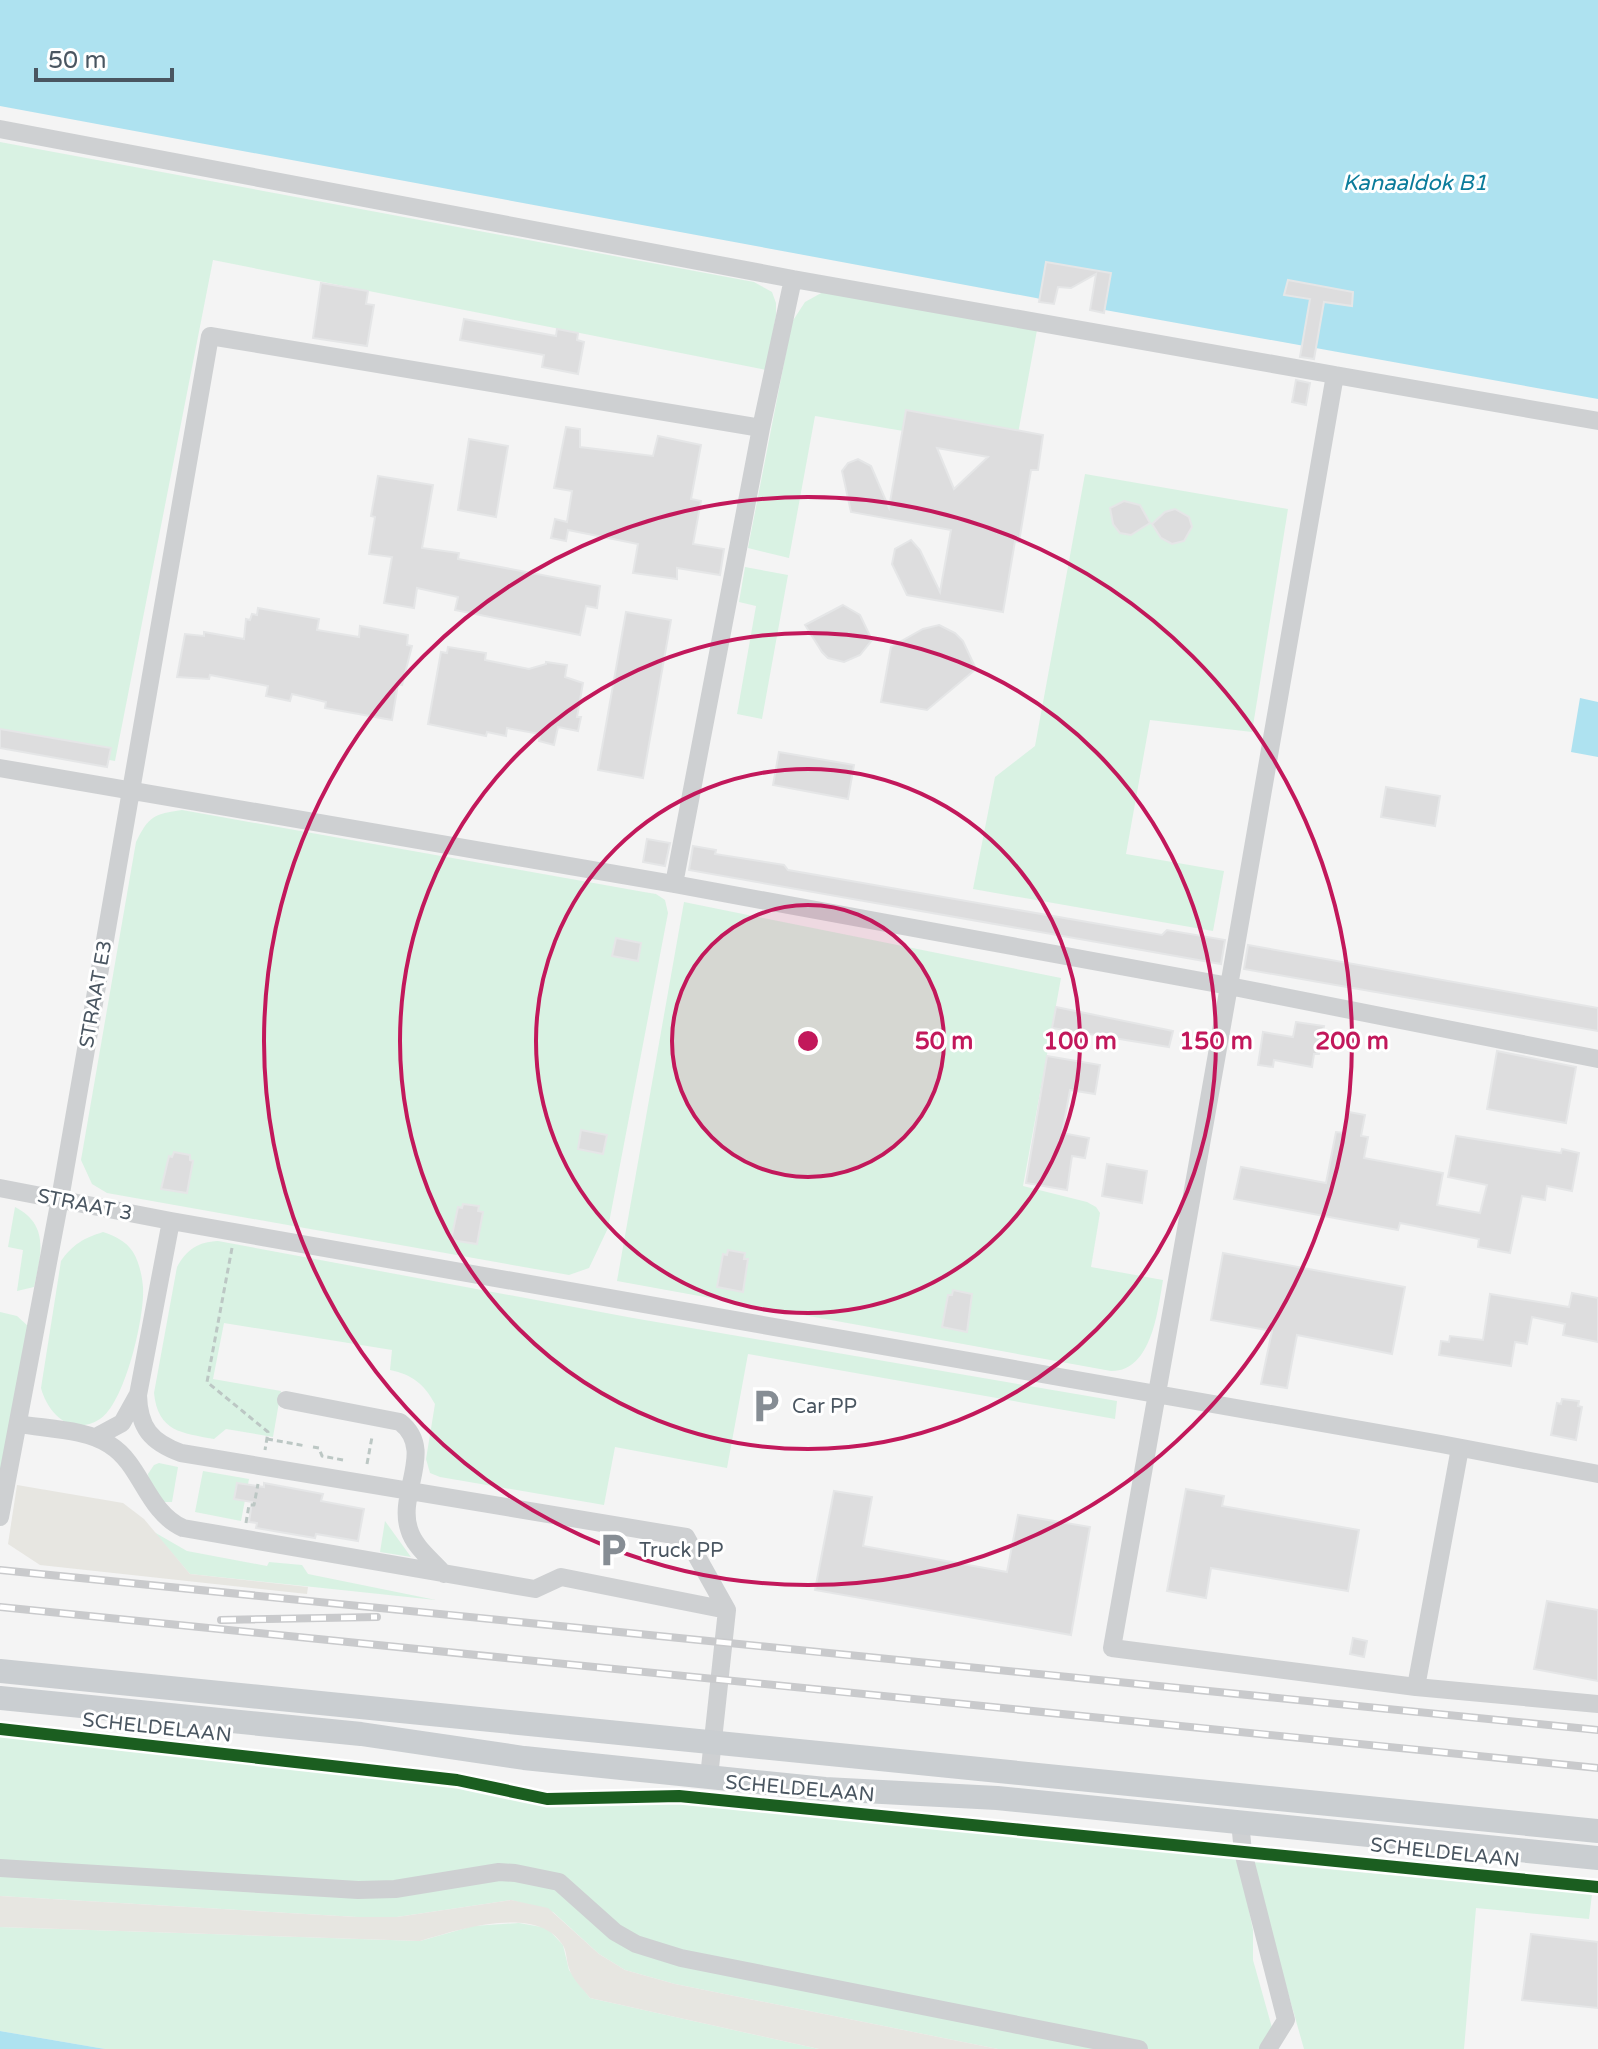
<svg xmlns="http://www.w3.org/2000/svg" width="1598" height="2049" viewBox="0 0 1598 2049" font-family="'Varela Round',sans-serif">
<rect width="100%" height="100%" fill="#f4f4f4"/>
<path fill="#d9f2e3" d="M 0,142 L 754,282 L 772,292 L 776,303 L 776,315 L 766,370 L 213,260 L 115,761 L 0,740 Z
M 823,292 L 1037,330 L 1015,450 L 815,416 L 789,558 L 748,548 L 792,322 L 805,302 Z
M 1085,474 L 1288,509 L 1252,732 L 1150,720 L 1126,854 L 1224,871 L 1213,931 L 973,889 L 995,777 L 1035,746 Z
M 745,567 L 788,575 L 762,719 L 737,714 L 756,606 L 739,602 Z
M 182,810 L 644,892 L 656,894 L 665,900 L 668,913 L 608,1228 L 589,1268 L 569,1275 L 107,1193 L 92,1184 L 81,1160 L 136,842 C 149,816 154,814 182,810 Z
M 684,902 L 1061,978 L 1023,1186 L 1087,1202 L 1096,1207 L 1100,1213 L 1091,1267 L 1163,1280 C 1158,1309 1152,1372 1111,1371 L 617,1281 Z
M 15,1207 C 50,1225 41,1255 34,1287 L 17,1291 L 23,1250 L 8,1247 Z
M 103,1232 C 115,1236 126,1241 133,1252 C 139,1262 142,1275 143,1287 C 145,1316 125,1403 100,1419 C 71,1437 48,1414 41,1388 L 61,1261 C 73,1244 84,1238 103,1232 Z
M 218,1241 L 633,1318 L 1117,1401 L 1115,1419 L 748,1354 L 727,1468 L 615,1447 L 604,1505 L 440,1477 L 430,1473 L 426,1459 L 435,1404 C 424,1384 413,1375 390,1370 L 392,1350 L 224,1323 L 213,1379 L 281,1391 L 273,1437 L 226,1429 L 214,1439 C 182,1433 158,1432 154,1393 L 177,1267 C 187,1249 198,1242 218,1241 Z
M 0,1312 L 17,1316 L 28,1326 L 0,1476 Z
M 159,1463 L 178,1467 L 172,1502 L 163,1502 L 149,1480 L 148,1474 L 154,1465 Z
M 203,1471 L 249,1479 L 241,1521 L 195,1512 Z
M 385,1521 L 411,1557 L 380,1552 Z
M 154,1532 L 187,1551 L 267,1566 L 269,1562 L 302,1565 L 308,1574 L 436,1600 L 190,1574 Z
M 0,1736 L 456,1785 L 522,1800 L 554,1804 L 679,1800 L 1238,1858 L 1253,1930 L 1253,1960 L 1278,2049 L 998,2049 L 675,1984 L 625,1970 L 599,1954 L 553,1912 L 511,1900 L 397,1917 L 357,1917 L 0,1896 Z
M 1251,1862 L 1592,1894 L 1589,1919 L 1476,1908 L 1464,2049 L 1304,2049 Z
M 519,1923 L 547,1928 L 563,1945 L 569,1970 L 590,1998 L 819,2049 L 105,2049 L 0,2031 L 0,1927 L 420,1941 L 473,1926 Z"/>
<path fill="#e7e6e1" d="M 17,1485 L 123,1503 L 144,1519 L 190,1574 L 308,1587 L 307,1594 L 40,1565 L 8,1544 Z
M 0,1896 L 357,1917 L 397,1917 L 511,1900 L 548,1908 L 599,1954 L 625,1970 L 675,1984 L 998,2049 L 819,2049 L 590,1998 C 583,1989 572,1979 569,1968 C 566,1960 567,1950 562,1944 C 536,1904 457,1930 420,1941 L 0,1927 Z"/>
<path fill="#aee2f0" d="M 0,0 L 1598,0 L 1598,399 L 1105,310 L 1111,273 L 1047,262 L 1040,299 L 1036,298 L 0,106 Z
M 1580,698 L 1598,702 L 1598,757 L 1571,752 Z
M 0,2031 L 105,2049 L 0,2049 Z"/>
<path fill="#ddddde" stroke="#e5e6e7" stroke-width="2" fill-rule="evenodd" d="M 1046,262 L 1111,273 L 1104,313 L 1090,310 L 1096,274 L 1071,288 L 1058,287 L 1054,304 L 1039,302 Z
M 1288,280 L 1353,292 L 1352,306 L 1324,302 L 1314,359 L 1300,357 L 1310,299 L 1284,295 Z
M 321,283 L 368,291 L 366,304 L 374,305 L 367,346 L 313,338 Z
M 464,319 L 556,336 L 557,329 L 578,333 L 577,340 L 584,342 L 578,374 L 542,367 L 544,355 L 460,340 Z
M 1296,380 L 1310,383 L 1306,405 L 1292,402 Z
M 906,410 L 1043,435 L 1038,470 L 1031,470 L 1019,542 L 1015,541 L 1003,612 L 907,595 L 892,564 L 895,549 L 911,540 L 920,550 L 940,592 L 951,530 L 851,512 L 842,471 L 848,463 L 858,459 L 871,466 L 889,508 ZM 937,448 L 988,457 L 954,489 Z
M 566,427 L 580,429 L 580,447 L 653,456 L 658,436 L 701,445 L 691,499 L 701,501 L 693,544 L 724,549 L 720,575 L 677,568 L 677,579 L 633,573 L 638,544 L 568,530 L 566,541 L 551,538 L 555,519 L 567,522 L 572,491 L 554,488 Z
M 469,439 L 508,446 L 496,517 L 458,510 Z
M 378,476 L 433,485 L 422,548 L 459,553 L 458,559 L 600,586 L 597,608 L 586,606 L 580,635 L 455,610 L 458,597 L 417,588 L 414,608 L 384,603 L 392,557 L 369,554 L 375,517 L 371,516 Z
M 1124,501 L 1140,505 L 1150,523 L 1131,535 L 1120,533 L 1113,524 L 1110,508 Z
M 1175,509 L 1189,517 L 1192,527 L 1184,541 L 1172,544 L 1161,538 L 1152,524 L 1165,512 Z
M 843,605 L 860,615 L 872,640 L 860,655 L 844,662 L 828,658 L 822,652 L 805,625 Z
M 258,608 L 319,619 L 317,630 L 359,637 L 360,626 L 408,635 L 407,645 L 412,646 L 402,685 L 398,684 L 392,720 L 325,708 L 326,702 L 292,694 L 290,701 L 266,696 L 268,686 L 210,675 L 209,679 L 177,677 L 185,634 L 204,636 L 204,632 L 244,639 L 246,619 L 250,620 L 252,614 L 257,615 Z
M 626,612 L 671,620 L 643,778 L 598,770 Z
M 939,625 L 955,633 L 963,641 L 976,669 L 927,710 L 881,702 L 891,647 L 923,629 Z
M 448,647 L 486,653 L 485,660 L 529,669 L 546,664 L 546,662 L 567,665 L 565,677 L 583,683 L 577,717 L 581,717 L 578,731 L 558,727 L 554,745 L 539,741 L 540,734 L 507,728 L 506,736 L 487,732 L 486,736 L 428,724 L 441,652 L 447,653 Z
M 0,729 L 111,748 L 107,767 L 0,748 Z
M 779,752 L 854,765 L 848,799 L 773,785 Z
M 1386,787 L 1440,796 L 1435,826 L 1381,817 Z
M 647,839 L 670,843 L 665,866 L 643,862 Z
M 693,846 L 716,850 L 715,854 L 784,865 L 788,870 L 1162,935 L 1167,930 L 1225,940 L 1221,964 L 689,870 Z
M 616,938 L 641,943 L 638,961 L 612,956 Z
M 1248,945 L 1598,1008 L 1598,1031 L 1244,969 Z
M 1056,1007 L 1173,1031 L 1169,1047 L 1052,1028 Z
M 1296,1022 L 1324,1026 L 1319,1054 L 1314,1054 L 1312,1067 L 1274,1060 L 1273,1067 L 1258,1065 L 1263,1032 L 1293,1037 Z
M 1497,1051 L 1576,1067 L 1566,1123 L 1487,1109 Z
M 1047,1056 L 1100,1065 L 1095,1094 L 1070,1090 L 1062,1133 L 1089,1138 L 1085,1158 L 1072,1156 L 1067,1190 L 1026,1183 Z
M 1349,1112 L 1365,1115 L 1361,1136 L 1368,1137 L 1364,1158 L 1443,1173 L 1437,1205 L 1480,1213 L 1487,1185 L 1448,1177 L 1456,1136 L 1561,1153 L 1562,1149 L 1579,1153 L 1572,1191 L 1547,1186 L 1545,1200 L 1522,1196 L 1510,1253 L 1478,1247 L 1479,1239 L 1400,1223 L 1398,1230 L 1234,1199 L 1241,1167 L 1326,1183 L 1336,1132 L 1345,1133 Z
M 581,1130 L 607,1135 L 603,1154 L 578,1149 Z
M 174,1152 L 190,1155 L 190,1160 L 193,1161 L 187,1193 L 161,1189 L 169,1156 L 172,1157 Z
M 1107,1164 L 1147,1171 L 1142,1203 L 1102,1196 Z
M 463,1204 L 479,1206 L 478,1211 L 483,1212 L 477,1244 L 451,1240 L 458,1207 L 462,1208 Z
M 728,1250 L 745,1253 L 744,1259 L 748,1259 L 743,1292 L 717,1287 L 723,1254 L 727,1255 Z
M 1223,1253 L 1405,1287 L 1392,1354 L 1297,1335 L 1287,1388 L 1261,1384 L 1272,1331 L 1211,1320 Z
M 953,1290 L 972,1294 L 967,1332 L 942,1327 L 948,1295 L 952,1295 Z
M 1572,1293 L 1598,1298 L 1598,1342 L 1563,1335 L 1565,1324 L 1532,1317 L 1527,1344 L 1515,1342 L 1511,1366 L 1439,1355 L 1441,1341 L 1449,1342 L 1450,1336 L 1483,1340 L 1490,1294 L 1569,1307 Z
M 1562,1399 L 1579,1401 L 1578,1406 L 1582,1407 L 1576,1440 L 1551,1435 L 1557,1403 L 1561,1404 Z
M 237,1483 L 264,1487 L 264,1483 L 323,1494 L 321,1501 L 364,1509 L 358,1541 L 316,1534 L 315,1538 L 256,1528 L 257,1523 L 249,1522 L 252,1502 L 234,1499 Z
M 1186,1489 L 1224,1496 L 1222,1506 L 1359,1530 L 1348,1591 L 1211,1568 L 1206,1598 L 1167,1591 Z
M 834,1491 L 872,1497 L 863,1546 L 1007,1572 L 1018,1515 L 1090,1527 L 1071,1635 L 815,1590 Z
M 1547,1601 L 1598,1610 L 1598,1681 L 1534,1669 Z
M 1353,1638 L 1367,1641 L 1364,1657 L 1350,1654 Z
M 1531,1934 L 1598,1942 L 1598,2008 L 1522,2000 Z"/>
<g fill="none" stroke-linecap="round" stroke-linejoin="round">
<path stroke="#bcc7c4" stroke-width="3" stroke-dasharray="6 4" stroke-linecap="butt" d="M 232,1248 L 207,1382 L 268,1432 L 265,1450
M 267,1439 L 306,1446
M 313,1447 L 319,1448 L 322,1456 L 343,1460
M 367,1464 L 372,1437
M 246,1523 L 249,1505 L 254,1505 L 258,1484"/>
<path stroke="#ced0d2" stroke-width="18" d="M 0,129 L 793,279 L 761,428
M 793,279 L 1335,375 L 1229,986 L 1598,1059
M 1335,375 L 1598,421
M 0,768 L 674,884 L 1229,986 L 1112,1648 L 1416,1687
M 0,1188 L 171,1221 L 1441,1444 L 1598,1474
M 171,1221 L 138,1395 C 139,1428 151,1442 181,1453 L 686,1537 L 727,1610 L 709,1777
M 286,1400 L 400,1422 C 436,1450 397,1493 409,1529 C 414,1547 432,1560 444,1574
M 19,1424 C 47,1429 86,1429 110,1445 C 142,1465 146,1511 183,1528 L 535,1589 L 561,1577 L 727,1610
M 96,1437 L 122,1423 L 137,1396
M 1460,1448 L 1416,1687 L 1598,1704
M 0,1517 L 60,1199 L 210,336 L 761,428 L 674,884
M 1240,1822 L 1243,1852 L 1286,2020 L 1268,2049
M 0,1868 L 358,1890 L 395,1889 L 499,1872 L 515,1873 L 559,1882 L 615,1932 L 636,1944 L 681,1958 L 1139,2049"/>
<path stroke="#caced1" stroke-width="24" d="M 0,1671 L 1598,1831
M 0,1698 L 361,1734 L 524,1758 L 825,1789 L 997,1798 L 1598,1858"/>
<g stroke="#c9cacc" stroke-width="8">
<path id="rail" d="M 0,1570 L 1598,1730
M 0,1607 L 1598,1768
M 221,1620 L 377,1617"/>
</g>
<use href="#rail" stroke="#fff" stroke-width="5" stroke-dasharray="15" stroke-linecap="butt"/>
<g stroke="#fff" stroke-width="17">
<path id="cycleway" d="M 0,1729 L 457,1780 L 547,1799 L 679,1796 L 1598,1887"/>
</g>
<use href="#cycleway" stroke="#1b5e20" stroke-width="12"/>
</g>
<circle cx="808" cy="1041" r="136" fill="#c2185b" fill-opacity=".12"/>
<g fill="none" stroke="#c2185b" stroke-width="4">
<circle cx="808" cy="1041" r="136"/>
<circle cx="808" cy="1041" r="272"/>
<circle cx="808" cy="1041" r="408"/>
<circle cx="808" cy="1041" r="544"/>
</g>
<defs>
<g id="parking-bare" transform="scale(2.76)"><path d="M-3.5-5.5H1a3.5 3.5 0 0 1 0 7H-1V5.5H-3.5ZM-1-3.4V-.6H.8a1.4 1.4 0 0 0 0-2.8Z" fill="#868d94" stroke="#fff" stroke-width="2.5" paint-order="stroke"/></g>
</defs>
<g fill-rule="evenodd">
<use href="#parking-bare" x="766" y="1406"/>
<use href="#parking-bare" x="613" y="1550"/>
</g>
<g text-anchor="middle" stroke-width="6" stroke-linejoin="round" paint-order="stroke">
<g font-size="20" fill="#4a5661" stroke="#fff">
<text transform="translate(95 994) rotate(-80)" y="7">STRAAT E3</text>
<text transform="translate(85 1204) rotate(11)" y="7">STRAAT 3</text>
<text transform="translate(157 1727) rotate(6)" y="7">SCHELDELAAN</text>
<text transform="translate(800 1788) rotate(5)" y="7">SCHELDELAAN</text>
<text transform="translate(1445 1852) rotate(6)" y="7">SCHELDELAAN</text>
</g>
<g font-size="20" fill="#4a5661" stroke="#fff" text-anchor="start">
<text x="792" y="1413">Car PP</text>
<text x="639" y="1557">Truck PP</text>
</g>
<g font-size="22" font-style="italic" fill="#0c7c9b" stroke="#fff">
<text x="1415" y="190">Kanaaldok B1</text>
</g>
</g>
<circle cx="808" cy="1041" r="12" fill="#c2185b" stroke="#fff" stroke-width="4"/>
<g font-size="24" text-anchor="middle" font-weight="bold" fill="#c2185b" stroke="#fff" stroke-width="6" stroke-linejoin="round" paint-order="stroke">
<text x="944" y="1049">50 m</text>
<text x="1080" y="1049">100 m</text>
<text x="1216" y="1049">150 m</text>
<text x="1352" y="1049">200 m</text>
</g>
<path d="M36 68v12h136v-12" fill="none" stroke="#4a5661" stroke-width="4"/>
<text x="48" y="68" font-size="24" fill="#4a5661" stroke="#ffffff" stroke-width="6" paint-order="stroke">50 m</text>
</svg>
